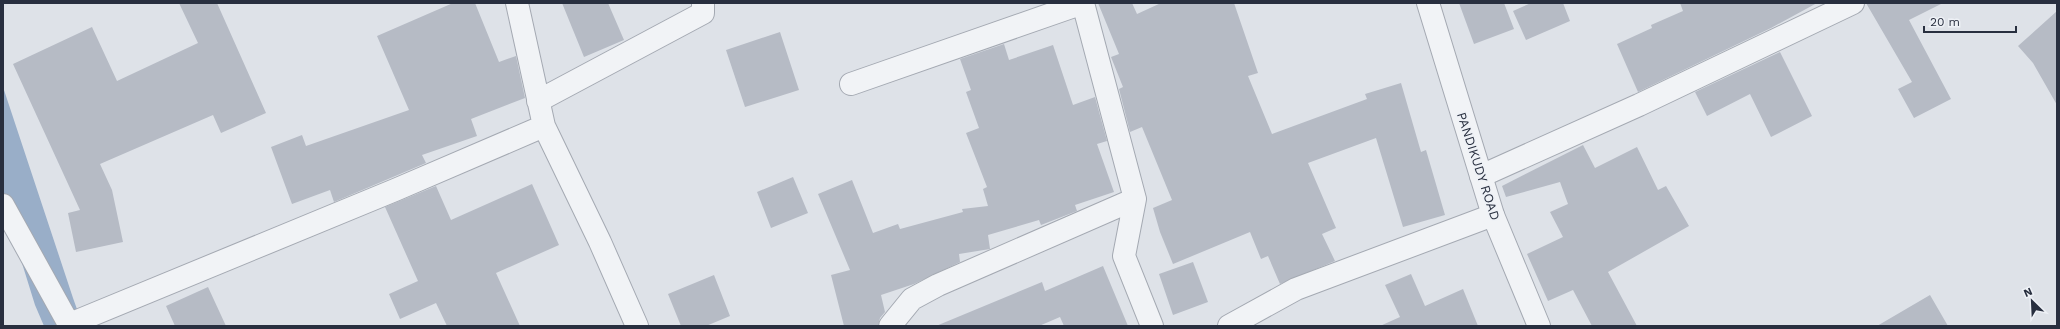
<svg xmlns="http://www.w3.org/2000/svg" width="2060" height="329" viewBox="0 0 2060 329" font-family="'Work Sans',sans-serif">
<rect width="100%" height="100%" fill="#dee2e8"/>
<path fill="#99aec8" d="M 3,87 L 73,298 L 83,326 L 44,326 L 35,305 L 3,202 Z"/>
<path fill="#b6bbc5" d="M 179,3 L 217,3 L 266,113 L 221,133 L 213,115 L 100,164 L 112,190 L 123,242 L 76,252 L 68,213 L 80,210 L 13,64 L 92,27 L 117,81 L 198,43 Z
M 453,3 L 475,3 L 499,62 L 516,56 L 525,98 L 471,119 L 477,136 L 422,155 L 426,163 L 334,202 L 330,190 L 292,204 L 271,147 L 302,135 L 306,146 L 409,110 L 377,36 Z
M 562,3 L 608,3 L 624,40 L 584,57 Z
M 1098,3 L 1132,3 L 1137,14 L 1161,3 L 1234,3 L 1258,73 L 1248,76 L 1272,134 L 1367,99 L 1365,94 L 1401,83 L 1421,152 L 1426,150 L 1445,215 L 1403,227 L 1376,138 L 1308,163 L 1336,228 L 1322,234 L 1335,261 L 1280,284 L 1268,256 L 1261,259 L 1250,232 L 1173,264 L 1160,232 L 1153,208 L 1172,200 L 1142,127 L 1130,132 L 1119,89 L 1123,87 L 1111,57 L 1119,54 Z
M 1459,3 L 1504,3 L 1514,29 L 1474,44 Z
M 1531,3 L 1563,3 L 1570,21 L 1526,40 L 1513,11 Z
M 1680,3 L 1817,3 L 1771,28 L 1638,92 L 1617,44 L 1652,28 L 1651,25 L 1683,11 Z
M 1866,3 L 1943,3 L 1909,20 L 1951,99 L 1914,118 L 1898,89 L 1912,82 Z
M 2057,11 L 2057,105 L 2033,63 L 2018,46 Z
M 780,32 L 799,90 L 745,107 L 726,50 Z
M 1004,44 L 1009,60 L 1053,45 L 1073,105 L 1095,97 L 1107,141 L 1097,144 L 1114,192 L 1075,205 L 1077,211 L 1041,225 L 1039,220 L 988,235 L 990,249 L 959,254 L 960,262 L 914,284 L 881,295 L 885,312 L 880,318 L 878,326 L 844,326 L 831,275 L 850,270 L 818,194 L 852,180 L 873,233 L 898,224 L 900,229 L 963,212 L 962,209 L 988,206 L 983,189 L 987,187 L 966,133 L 979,128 L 966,92 L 971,90 L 960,59 Z
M 1780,52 L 1812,116 L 1771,137 L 1750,94 L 1707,116 L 1695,92 Z
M 1583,145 L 1595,168 L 1637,147 L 1658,190 L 1666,186 L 1689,226 L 1608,272 L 1637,326 L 1592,326 L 1573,290 L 1548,301 L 1527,254 L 1563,237 L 1550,212 L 1568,204 L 1560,182 L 1506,197 L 1502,186 Z
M 793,177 L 808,213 L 771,228 L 757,192 Z
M 532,184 L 559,245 L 496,273 L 520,326 L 447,326 L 436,303 L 400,319 L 389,294 L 418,281 L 385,207 L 436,186 L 451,220 Z
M 1193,262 L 1208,302 L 1173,315 L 1159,274 Z
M 1103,266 L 1128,326 L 1064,326 L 1060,317 L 1039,326 L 936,326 L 1042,282 L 1045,291 Z
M 1411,274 L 1425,306 L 1463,289 L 1478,326 L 1380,326 L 1400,317 L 1385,285 Z
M 714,275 L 730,316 L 706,326 L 681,326 L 668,294 Z
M 208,287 L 226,326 L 175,326 L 166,306 Z
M 1930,295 L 1948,326 L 1877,326 Z"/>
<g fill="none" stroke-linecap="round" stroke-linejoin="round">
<g stroke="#a4a9b2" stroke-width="24">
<path id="minor" d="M 517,3 L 544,126 L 600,242 L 637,326
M 851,84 L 1083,3 L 1135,199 L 1124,256 L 1152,326
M 538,101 L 703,13 L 703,3
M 1481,176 L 1639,105 L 1853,3
M 3,205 L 70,326
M 70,324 L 395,190 L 544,126
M 890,326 L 912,299 L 938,285 L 1135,199
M 1229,326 L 1296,289 L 1493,215"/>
</g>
<g stroke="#a4a9b2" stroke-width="24">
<path id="tertiary" d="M 1428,3 L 1493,215 L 1539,326"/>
</g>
<use href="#minor" stroke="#f1f3f6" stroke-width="22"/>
<use href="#tertiary" stroke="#f1f3f6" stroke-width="22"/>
</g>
<g text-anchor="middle" stroke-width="3" stroke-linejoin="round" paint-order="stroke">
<g font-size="13" fill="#282f3f" stroke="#eef1f6">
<text transform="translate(1479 166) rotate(72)" y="5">PANDIKUDY ROAD</text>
</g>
</g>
<rect width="2060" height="329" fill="none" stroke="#282f3f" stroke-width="8"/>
<g transform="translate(2032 301) rotate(336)" stroke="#eef1f6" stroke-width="3" paint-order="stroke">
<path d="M0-3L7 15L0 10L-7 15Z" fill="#282f3f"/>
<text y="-6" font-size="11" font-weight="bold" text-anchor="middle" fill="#282f3f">N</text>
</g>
<path d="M1924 26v6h92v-6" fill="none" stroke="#282f3f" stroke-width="2"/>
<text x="1930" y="26" font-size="12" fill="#282f3f" stroke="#eef1f6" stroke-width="3" paint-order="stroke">20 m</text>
</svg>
